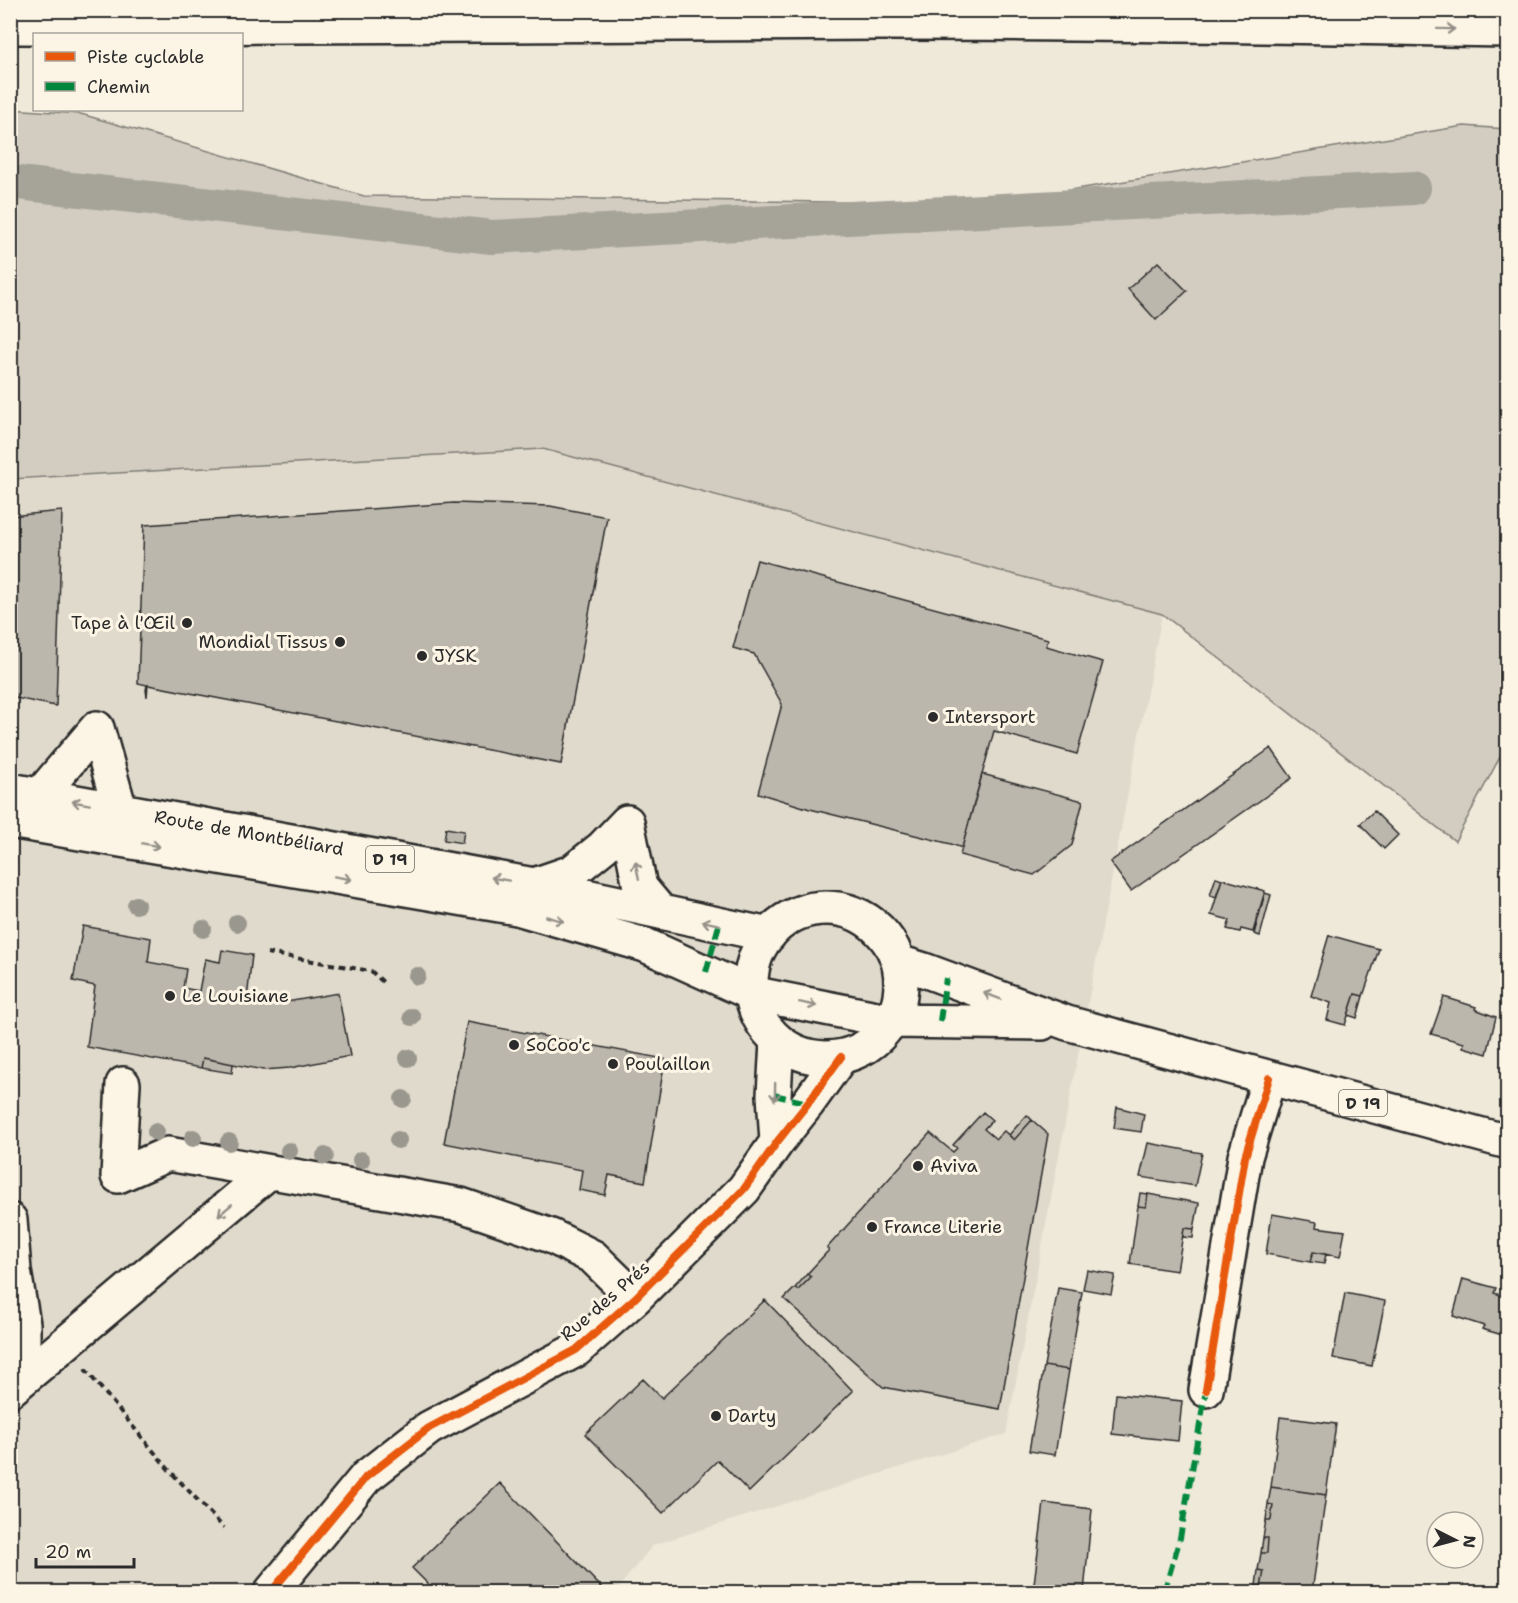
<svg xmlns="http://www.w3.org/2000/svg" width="1518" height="1603" viewBox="0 0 1518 1603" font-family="'Shantell Sans',sans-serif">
<rect width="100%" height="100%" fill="#efe9da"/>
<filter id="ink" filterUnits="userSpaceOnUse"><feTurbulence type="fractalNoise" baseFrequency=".0167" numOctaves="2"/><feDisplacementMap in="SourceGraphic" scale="12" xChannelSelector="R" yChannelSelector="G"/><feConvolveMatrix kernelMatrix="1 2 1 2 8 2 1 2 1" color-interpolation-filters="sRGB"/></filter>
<g filter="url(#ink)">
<path fill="#e0dacc" d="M 543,449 L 1162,614 L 1006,1434 L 653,1545 L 615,1592 L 11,1592 L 11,479 Z"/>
<path fill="#d2cdc0" stroke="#7e7c76" stroke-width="1.5" d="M 11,109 L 81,114 L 364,196 L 984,204 L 1464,126 L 1507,129 L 1507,744 L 1455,841 L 1162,614 L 543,449 L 11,479 Z"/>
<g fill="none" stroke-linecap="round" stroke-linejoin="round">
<path stroke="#a6a399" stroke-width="34" d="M 10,182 L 492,237 L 1414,188"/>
</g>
<path fill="#bcb7ac" stroke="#2b2b2b" stroke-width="1.5" d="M 1158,262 L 1187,291 L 1156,320 L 1128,289 Z
M 454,503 L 550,506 L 607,517 L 561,764 L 148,685 L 147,697 L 146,690 L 147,685 L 138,683 L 144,525 Z
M 62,511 L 56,706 L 10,697 L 10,516 Z
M 757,560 L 1048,639 L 1046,646 L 1103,662 L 1077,754 L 994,731 L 962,848 L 951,844 L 810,809 L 758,793 L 782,704 L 754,654 L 733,648 Z
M 1271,748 L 1292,778 L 1131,891 L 1110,862 Z
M 982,774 L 1083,801 L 1072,845 L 1034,875 L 960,855 Z
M 1374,811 L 1398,835 L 1384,849 L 1360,824 Z
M 446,828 L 464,831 L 462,843 L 444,840 Z
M 1216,877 L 1222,879 L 1216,897 L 1210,895 Z
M 1222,879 L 1265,891 L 1253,932 L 1241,929 L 1240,932 L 1227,929 L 1230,920 L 1211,915 Z
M 1265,893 L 1271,895 L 1260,936 L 1254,934 Z
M 83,926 L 151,938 L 148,962 L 186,969 L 183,988 L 199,991 L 205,959 L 220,962 L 222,950 L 252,955 L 247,999 L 275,1004 L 338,993 L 350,1056 L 290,1068 L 263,1070 L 203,1058 L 201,1068 L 87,1047 L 95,986 L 73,981 Z
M 1329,935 L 1379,949 L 1363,996 L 1355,994 L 1345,1025 L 1327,1020 L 1331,1003 L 1311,996 Z
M 1355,994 L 1363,996 L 1357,1018 L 1348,1015 Z
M 1444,997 L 1476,1007 L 1475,1009 L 1496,1017 L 1487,1054 L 1463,1047 L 1464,1043 L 1431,1034 Z
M 467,1022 L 665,1059 L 645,1182 L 609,1175 L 605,1195 L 579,1190 L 582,1170 L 444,1143 Z
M 203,1058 L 233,1064 L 232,1073 L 201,1068 Z
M 1117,1107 L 1144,1114 L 1141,1132 L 1114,1128 Z
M 983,1112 L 992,1120 L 984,1129 L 996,1139 L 1004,1131 L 1014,1140 L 1032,1120 L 1048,1134 L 1000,1409 L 883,1387 L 784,1299 L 795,1288 L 798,1290 L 811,1277 L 807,1274 L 829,1250 L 827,1248 L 930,1133 L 953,1152 L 957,1148 L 953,1145 Z
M 1027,1115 L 1032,1120 L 1014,1140 L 1009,1135 Z
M 1148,1143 L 1202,1153 L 1195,1186 L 1140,1177 Z
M 1140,1193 L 1148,1194 L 1146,1207 L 1138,1206 Z
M 1148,1194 L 1199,1203 L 1194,1229 L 1184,1228 L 1177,1271 L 1130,1264 L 1138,1206 L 1146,1207 Z
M 1272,1214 L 1317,1222 L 1316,1227 L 1345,1231 L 1340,1257 L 1313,1252 L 1310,1262 L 1266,1254 Z
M 1184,1228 L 1194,1229 L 1193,1238 L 1183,1237 Z
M 1313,1252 L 1326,1254 L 1324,1264 L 1310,1262 Z
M 1087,1270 L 1115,1275 L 1111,1294 L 1083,1289 Z
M 807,1274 L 811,1277 L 798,1290 L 795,1288 Z
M 1463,1279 L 1496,1288 L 1494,1293 L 1508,1297 L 1508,1331 L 1506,1336 L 1482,1329 L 1484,1326 L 1453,1316 Z
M 1058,1288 L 1082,1292 L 1069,1370 L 1044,1366 Z
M 1345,1293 L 1385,1301 L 1372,1366 L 1333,1358 Z
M 765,1300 L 853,1391 L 749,1492 L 718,1460 L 663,1513 L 585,1434 L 643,1379 L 662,1398 Z
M 1044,1366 L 1069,1370 L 1055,1455 L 1029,1451 Z
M 1116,1394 L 1182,1401 L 1178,1441 L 1112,1434 Z
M 1280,1417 L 1336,1424 L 1326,1495 L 1271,1487 Z
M 500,1483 L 601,1587 L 595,1592 L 436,1592 L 412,1568 Z
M 1271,1487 L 1326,1495 L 1312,1592 L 1255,1592 L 1256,1586 L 1261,1587 L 1264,1571 L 1258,1570 L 1261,1553 L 1267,1553 L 1268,1538 L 1263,1538 L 1266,1520 L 1271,1520 L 1273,1505 L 1268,1504 Z
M 1044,1503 L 1092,1509 L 1084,1592 L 1033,1592 Z
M 1268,1504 L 1273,1505 L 1271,1520 L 1266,1520 Z
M 1263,1538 L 1268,1538 L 1267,1553 L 1261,1553 Z
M 1258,1570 L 1264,1571 L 1261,1587 L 1256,1586 Z"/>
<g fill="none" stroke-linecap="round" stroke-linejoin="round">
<g stroke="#2b2b2b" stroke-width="38">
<path id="minor" d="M 40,795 L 97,728 L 120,810
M 627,822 L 640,887 L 661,912
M 534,885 L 572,872 L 603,847 L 627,822
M 751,993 L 891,1021
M 123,1084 L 118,1176 L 168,1154 L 461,1205 L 551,1236 L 593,1257 L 635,1298
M 777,1142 L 774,1095 L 777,1041
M 10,1220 L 14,1271 L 23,1324 L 23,1350 L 10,1374
M 10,1390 L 269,1172
M 1206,1390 L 1245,1157 L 1269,1078
M 271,1592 L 366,1477 L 429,1428 L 576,1350 L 635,1298 L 744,1189 L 777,1142 L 808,1103 L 841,1057"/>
</g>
<g stroke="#2b2b2b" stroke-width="38">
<path id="major" d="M 10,790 L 534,885 L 769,935
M 10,821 L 517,908 L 645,945 L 751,993
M751 983a75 75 0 1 1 150 0a75 75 0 1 1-150 0Z
M 898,962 L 924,970 L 1067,1023 L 1508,1142
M 891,1021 L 1042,1023"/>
</g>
<g stroke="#2b2b2b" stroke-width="38">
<path id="highway" d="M 10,27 C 301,28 592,23 883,23 C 1091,23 1299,26 1508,30"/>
</g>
<path stroke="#2b2b2b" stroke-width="4" stroke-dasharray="6 4.5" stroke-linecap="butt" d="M 10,874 L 12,873 L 16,856
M 267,953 L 371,971 L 384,983
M 85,1369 L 170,1471 L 224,1528"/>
<use href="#minor" stroke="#fcf5e5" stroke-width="33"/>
<use href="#major" stroke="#fcf5e5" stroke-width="33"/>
<use href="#highway" stroke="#fcf5e5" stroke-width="33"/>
<path stroke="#00873e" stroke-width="6" stroke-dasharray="12 6" stroke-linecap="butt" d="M 706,972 L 719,925
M 940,1021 L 946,978
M 774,1095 L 808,1103
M 1164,1592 L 1180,1538 L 1206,1390"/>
<g stroke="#fcf5e5" stroke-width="11">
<path id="cycleway" d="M 1206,1390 L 1245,1157 L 1269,1078
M 271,1592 L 366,1477 L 429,1428 L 576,1350 L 635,1298 L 744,1189 L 777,1142 L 808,1103 L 841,1057"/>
</g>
<use href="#cycleway" stroke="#e8590c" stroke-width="8"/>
</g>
<g fill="#9a978e">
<circle cx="136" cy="905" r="9"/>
<circle cx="237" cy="923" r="9"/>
<circle cx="203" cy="929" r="9"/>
<circle cx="417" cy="976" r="9"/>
<circle cx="412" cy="1017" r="9"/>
<circle cx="408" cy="1058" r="9"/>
<circle cx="403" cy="1099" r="9"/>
<circle cx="156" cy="1132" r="9"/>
<circle cx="193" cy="1138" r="9"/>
<circle cx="398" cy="1140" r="9"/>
<circle cx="229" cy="1142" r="9"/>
<circle cx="289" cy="1151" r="9"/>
<circle cx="325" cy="1156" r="9"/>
<circle cx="361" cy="1160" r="9"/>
</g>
<defs><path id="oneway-shaft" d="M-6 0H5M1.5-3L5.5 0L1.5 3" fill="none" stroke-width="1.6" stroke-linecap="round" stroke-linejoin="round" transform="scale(1.5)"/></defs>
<g stroke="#949088">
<use href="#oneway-shaft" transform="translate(1446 29) rotate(1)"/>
<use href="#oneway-shaft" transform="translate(81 803) rotate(-170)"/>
<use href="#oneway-shaft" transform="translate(151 845) rotate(10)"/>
<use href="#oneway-shaft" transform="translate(637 870) rotate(-102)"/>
<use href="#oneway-shaft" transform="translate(343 878) rotate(10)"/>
<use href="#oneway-shaft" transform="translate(500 879) rotate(-170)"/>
<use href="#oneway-shaft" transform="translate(555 919) rotate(16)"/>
<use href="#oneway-shaft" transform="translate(711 923) rotate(-168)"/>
<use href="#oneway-shaft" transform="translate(992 996) rotate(-160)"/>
<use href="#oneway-shaft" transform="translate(808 1004) rotate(12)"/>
<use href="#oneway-shaft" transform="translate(775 1092) rotate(91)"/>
<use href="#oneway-shaft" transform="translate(225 1210) rotate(140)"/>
</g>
</g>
<g fill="#2b2b2b" stroke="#fcf5e5" stroke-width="2">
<circle cx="187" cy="623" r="6"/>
<circle cx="340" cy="642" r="6"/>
<circle cx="422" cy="656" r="6"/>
<circle cx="933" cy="717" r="6"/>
<circle cx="170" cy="996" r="6"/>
<circle cx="514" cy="1045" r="6"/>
<circle cx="613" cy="1064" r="6"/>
<circle cx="918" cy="1166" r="6"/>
<circle cx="872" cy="1227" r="6"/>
<circle cx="716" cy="1416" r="6"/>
</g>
<g text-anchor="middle" stroke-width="6" stroke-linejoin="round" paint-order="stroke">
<g fill="#fcf5e5" stroke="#6a6863" stroke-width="1.5">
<rect x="366" y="846" width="48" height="26" rx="4.5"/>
<rect x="1339" y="1090" width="48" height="26" rx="4.5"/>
</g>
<g font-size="16" font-weight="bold" fill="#2b2b2b">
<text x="390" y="865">D 19</text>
<text x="1363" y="1109">D 19</text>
</g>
<g font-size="18" fill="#2b2b2b" stroke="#fcf5e5" text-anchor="start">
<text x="175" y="629" text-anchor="end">Tape à l'Œil</text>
<text x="328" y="648" text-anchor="end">Mondial Tissus</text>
<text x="434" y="662">JYSK</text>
<text x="945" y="723">Intersport</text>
<text x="182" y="1002">Le Louisiane</text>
<text x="526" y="1051">SoCoo'c</text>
<text x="625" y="1070">Poulaillon</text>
<text x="930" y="1172">Aviva</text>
<text x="884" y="1233">France Literie</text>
<text x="728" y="1422">Darty</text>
</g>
<g font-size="18" fill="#2b2b2b" stroke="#fcf5e5">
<text transform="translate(249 833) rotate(10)" y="6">Route de Montbéliard</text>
<text transform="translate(605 1301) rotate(-41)" y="6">Rue des Prés</text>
</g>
</g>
<rect width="1518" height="1603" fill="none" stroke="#fcf5e5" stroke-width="36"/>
<rect x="18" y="18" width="1482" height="1567" fill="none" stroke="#2b2b2b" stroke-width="2" filter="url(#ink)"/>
<rect x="33" y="33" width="210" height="78" fill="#fcf5e5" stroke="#a8a49b" stroke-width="1.5"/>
<rect x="45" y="52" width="30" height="9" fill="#e8590c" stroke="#a8a49b" stroke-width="1.5"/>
<text x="87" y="63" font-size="18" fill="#2b2b2b">Piste cyclable</text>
<rect x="45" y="82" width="30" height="9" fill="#00873e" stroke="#a8a49b" stroke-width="1.5"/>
<text x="87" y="93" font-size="18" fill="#2b2b2b">Chemin</text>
<g transform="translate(1455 1540) rotate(96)"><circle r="28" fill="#fcf5e5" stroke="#a8a49b" stroke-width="1.5"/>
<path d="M0-4.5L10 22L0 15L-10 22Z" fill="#2b2b2b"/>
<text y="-9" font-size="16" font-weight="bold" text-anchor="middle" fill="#2b2b2b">N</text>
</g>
<path d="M36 1558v9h98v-9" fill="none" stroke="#2b2b2b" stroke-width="3"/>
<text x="45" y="1558" font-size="18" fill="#2b2b2b" stroke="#fcf5e5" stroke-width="4.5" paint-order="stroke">20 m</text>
</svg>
